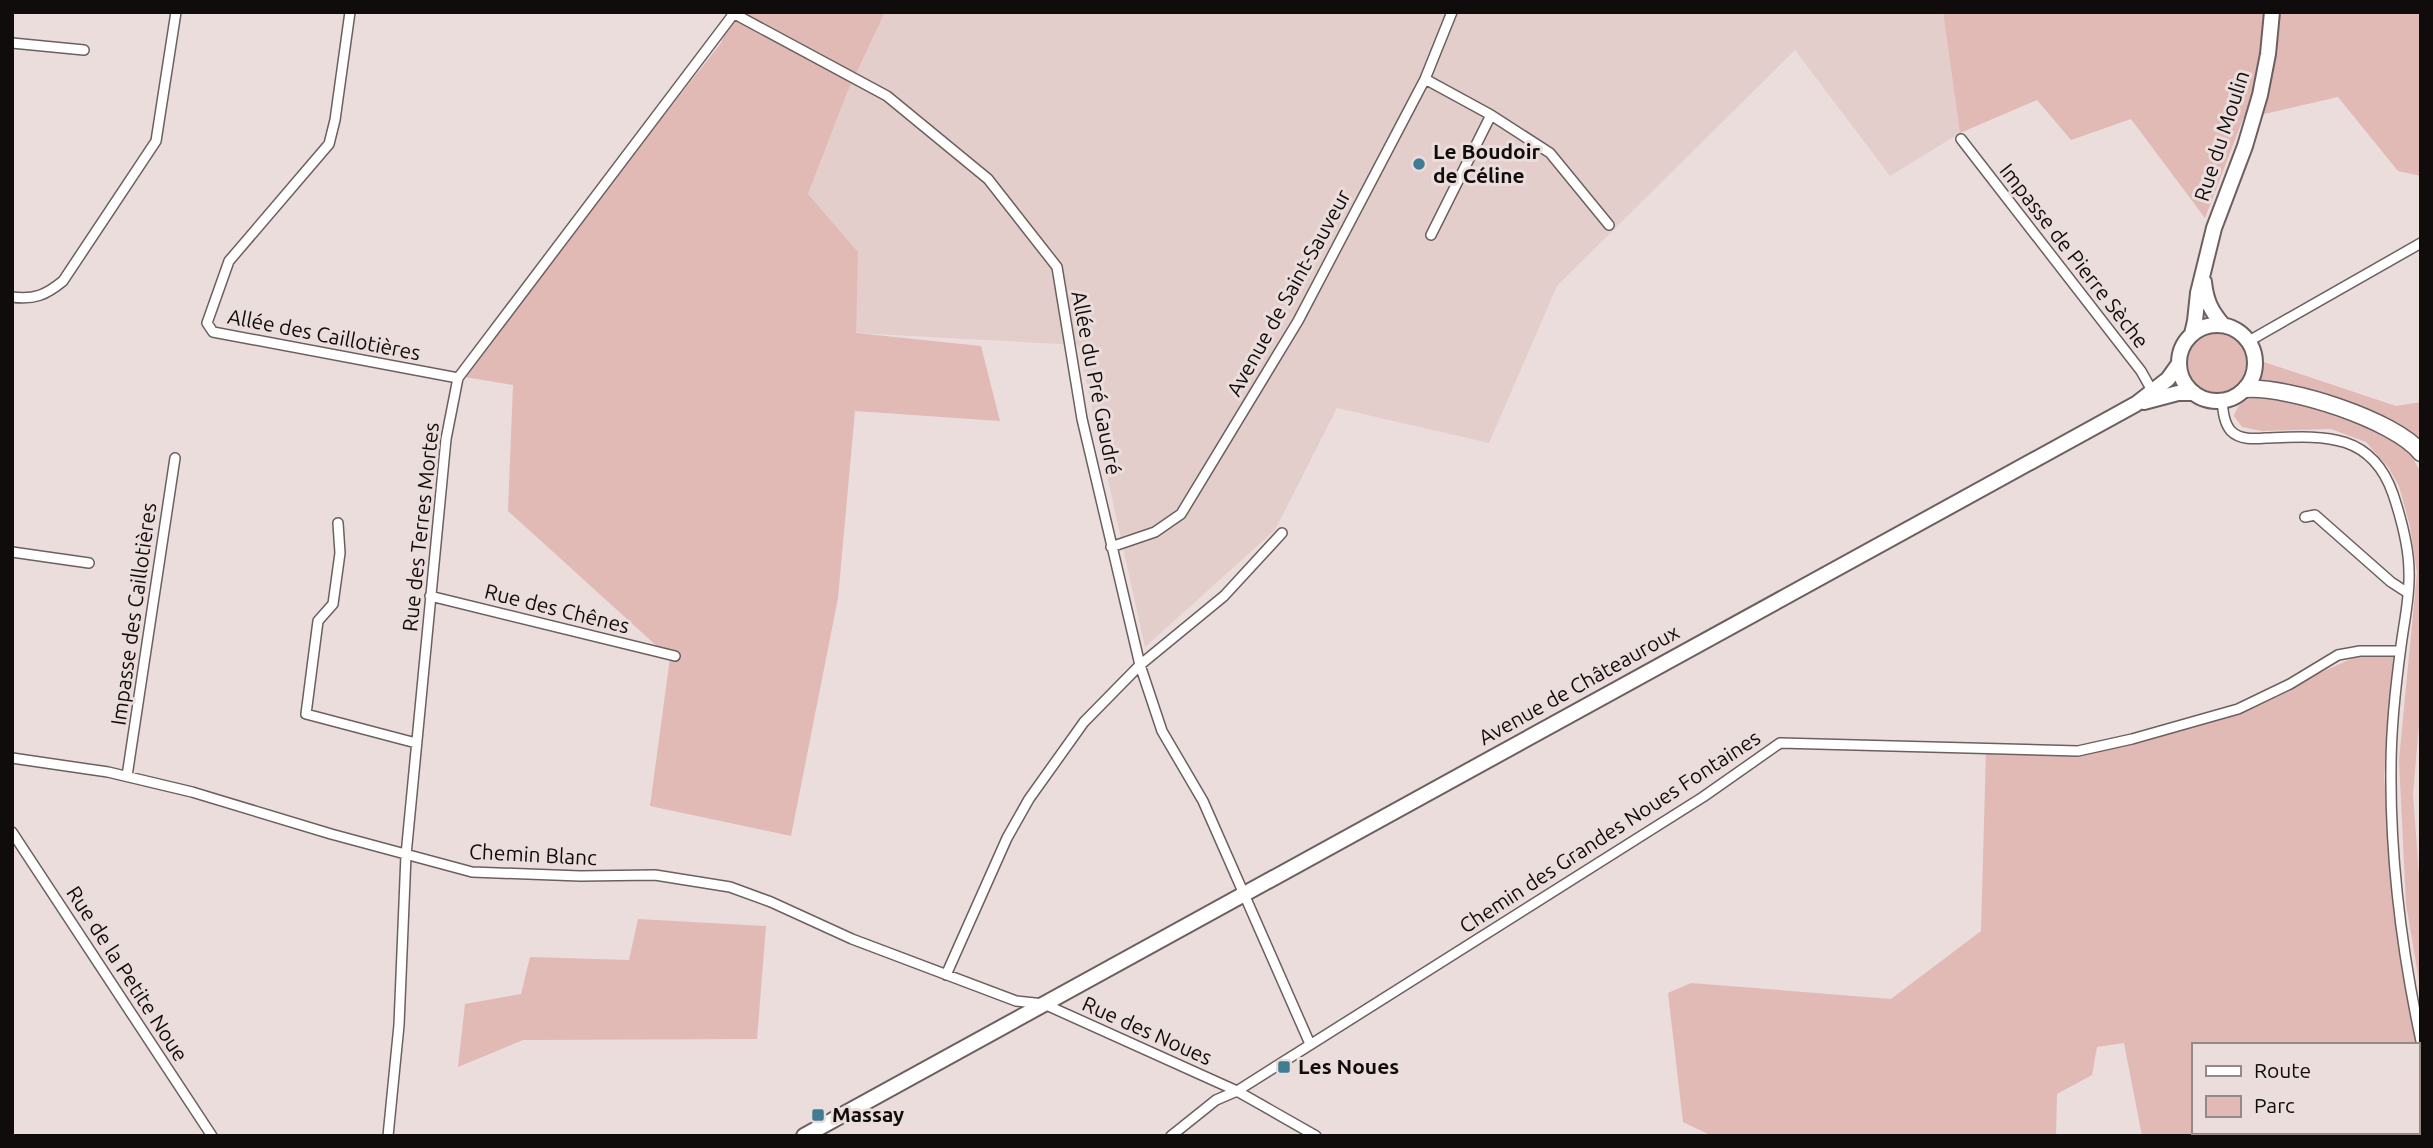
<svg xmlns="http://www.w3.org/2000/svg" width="2433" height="1148" viewBox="0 0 2433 1148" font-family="Ubuntu,sans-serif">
<rect width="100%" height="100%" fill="#ebdddc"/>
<path fill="#e4cecb" d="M 885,12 L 1943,12 L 1960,133 L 1890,176 L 1795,50 L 1557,286 L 1489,443 L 1337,408 L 1275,530 L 1145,647 L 1078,345 L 855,333 L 858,252 L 808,194 L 847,93 Z"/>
<path fill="#e1b9b5" d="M 734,12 L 885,12 L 847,93 L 808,194 L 858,252 L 856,333 L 981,346 L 1000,421 L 855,411 L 838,598 L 791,836 L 650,806 L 670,658 L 508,511 L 513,385 L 458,376 L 721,43 Z
M 1943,12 L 2421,12 L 2421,176 L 2398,171 L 2338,97 L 2243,119 L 2205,218 L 2131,119 L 2071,140 L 2037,100 L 1960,133 Z
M2188 363a29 29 0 1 1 58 0a29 29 0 1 1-58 0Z
M 2264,362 L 2396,406 L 2421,402 L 2421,442 L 2389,418 L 2275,385 L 2258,383 Z
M 2262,396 L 2291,401 L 2383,433 L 2411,455 L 2421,473 L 2421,702 L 2413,794 L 2421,902 L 2421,993 L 2406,904 L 2399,760 L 2417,573 L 2410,526 L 2399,486 L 2388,467 L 2366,442 L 2331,429 L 2262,431 L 2242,427 L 2234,416 C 2239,401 2247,398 2262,396 Z
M 2396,649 L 2384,776 L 2396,920 L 2417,1045 L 2193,1045 L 2193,1132 L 2417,1132 L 2417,1048 L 2421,1069 L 2421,1136 L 2142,1136 L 2124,1043 L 2097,1047 L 2092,1075 L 2057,1094 L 2056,1136 L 1712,1136 L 1683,1122 L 1668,993 L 1691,983 L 1891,999 L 1981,931 L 1986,750 L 2083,745 L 2233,712 L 2353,658 Z
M 638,919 L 766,926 L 757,1039 L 523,1040 L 458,1067 L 465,1004 L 521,994 L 530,957 L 629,960 Z"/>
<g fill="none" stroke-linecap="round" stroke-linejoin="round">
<g stroke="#6c605f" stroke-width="12">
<path id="street" d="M 350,12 L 335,120 L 329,144 L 229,261 L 207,323 L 213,332 L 458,378
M 731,12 L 887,96 L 988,179 L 1057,267 L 1082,419 L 1140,665 L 1162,731 L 1203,801 L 1310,1044
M 12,43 L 84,50
M 1425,79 L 1491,115 L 1550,153 L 1609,225
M 1961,139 L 2141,371 L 2154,394
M 1431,235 L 1491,115
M 12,297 C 34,300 46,295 63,281 L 156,141 L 176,12
M 2249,341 L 2421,243
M 2222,401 C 2223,411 2224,423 2231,431 C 2240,440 2254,439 2266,438 C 2322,436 2371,431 2393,494 C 2401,518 2409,547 2409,572 C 2410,597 2404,622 2401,646 C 2396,683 2391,730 2391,767 C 2390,858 2402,952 2421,1041
M 2305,517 L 2315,515 L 2391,582 L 2408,593
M 338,523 L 340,553 L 333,604 L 318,621 L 306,714 L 416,743
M 1111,547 L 1155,532 L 1181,514 L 1298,321 L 1425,79 L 1452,12
M 12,552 L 89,563
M 430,596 L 675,656
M 12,758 L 108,772 L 192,792 L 331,834 L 472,872 L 580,876 L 655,875 L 730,887 L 771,902 L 852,939 L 1016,1001 L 1044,1004 L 1237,1091 L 1316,1136
M 127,776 L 175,458
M 12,832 L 212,1136
M 946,975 L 1007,838 L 1029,799 L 1084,722 L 1140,665 L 1224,596 L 1282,533
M 388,1136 L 399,1025 L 406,855 L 446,439 L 458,378 L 735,12
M 1171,1136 L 1216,1100 L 1237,1091 L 1703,797 L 1780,743 L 2078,751 L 2132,739 L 2238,709 L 2290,684 L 2338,655 L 2360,651 L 2400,651"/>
</g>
<g stroke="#6c605f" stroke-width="18">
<path id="primary" d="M 2204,282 C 2206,301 2211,311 2223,325
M2179 363a38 38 0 1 1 76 0a38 38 0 1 1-76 0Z
M 2192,334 L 2195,321 L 2198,293 L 2214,228 L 2245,146 L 2260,95 L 2268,54 L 2272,12
M 2144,402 L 2178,393 L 2194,393
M 804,1136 L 2136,404 L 2168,379 L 2178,365"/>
</g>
<g stroke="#6c605f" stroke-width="19">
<path id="highway" d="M 2246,389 C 2288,386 2395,420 2421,453"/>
</g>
<use href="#street" stroke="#fff" stroke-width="9"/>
<use href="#primary" stroke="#fff" stroke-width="14"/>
<use href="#highway" stroke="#fff" stroke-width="16"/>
</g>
<g fill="#407c93" stroke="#ebdddc" stroke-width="2.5">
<circle cx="1419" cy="164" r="7"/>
<rect x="1277" y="1060" width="14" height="14" rx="3.5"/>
<rect x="811" y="1108" width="14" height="14" rx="3.5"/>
</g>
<g text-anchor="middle" stroke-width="6" stroke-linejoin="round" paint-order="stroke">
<g font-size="21" fill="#110c0c" stroke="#ebdddc">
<text transform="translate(2222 136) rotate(-72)" y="7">Rue du Moulin</text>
<text transform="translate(2074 256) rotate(52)" y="7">Impasse de Pierre Sèche</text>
<text transform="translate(1289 293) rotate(-61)" y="7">Avenue de Saint-Sauveur</text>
<text transform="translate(324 335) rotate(11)" y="7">Allée des Caillotières</text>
<text transform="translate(1096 383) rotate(79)" y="7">Allée du Pré Gaudré</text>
<text transform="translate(421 527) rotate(-84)" y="7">Rue des Terres Mortes</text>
<text transform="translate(557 609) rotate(14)" y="7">Rue des Chênes</text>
<text transform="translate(134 614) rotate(-82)" y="7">Impasse des Caillotières</text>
<text transform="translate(1579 685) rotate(-29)" y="7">Avenue de Châteauroux</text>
<text transform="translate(1610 832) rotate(-33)" y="7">Chemin des Grandes Noues Fontaines</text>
<text transform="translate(533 855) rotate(3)" y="7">Chemin Blanc</text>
<text transform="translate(127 974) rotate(57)" y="7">Rue de la Petite Noue</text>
<text transform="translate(1147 1031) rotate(24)" y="7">Rue des Noues</text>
</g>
<g font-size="21" font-weight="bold" fill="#110c0c" stroke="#ebdddc" text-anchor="start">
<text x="1433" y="159">Le Boudoir<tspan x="1433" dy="24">de Céline</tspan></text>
<text x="1298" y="1074">Les Noues</text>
<text x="832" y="1122">Massay</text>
</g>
</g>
<rect width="2433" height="1148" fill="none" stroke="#110c0c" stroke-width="28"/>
<rect x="2192" y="1043" width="228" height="91" fill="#ebdddc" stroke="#948989" stroke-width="2"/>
<rect x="2206" y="1066" width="35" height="10" fill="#ffffff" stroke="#948989" stroke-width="2"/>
<text x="2254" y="1078" font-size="21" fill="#110c0c">Route</text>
<rect x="2206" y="1096" width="35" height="21" fill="#e1b9b5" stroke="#948989" stroke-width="2"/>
<text x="2254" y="1113" font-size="21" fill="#110c0c">Parc</text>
</svg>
